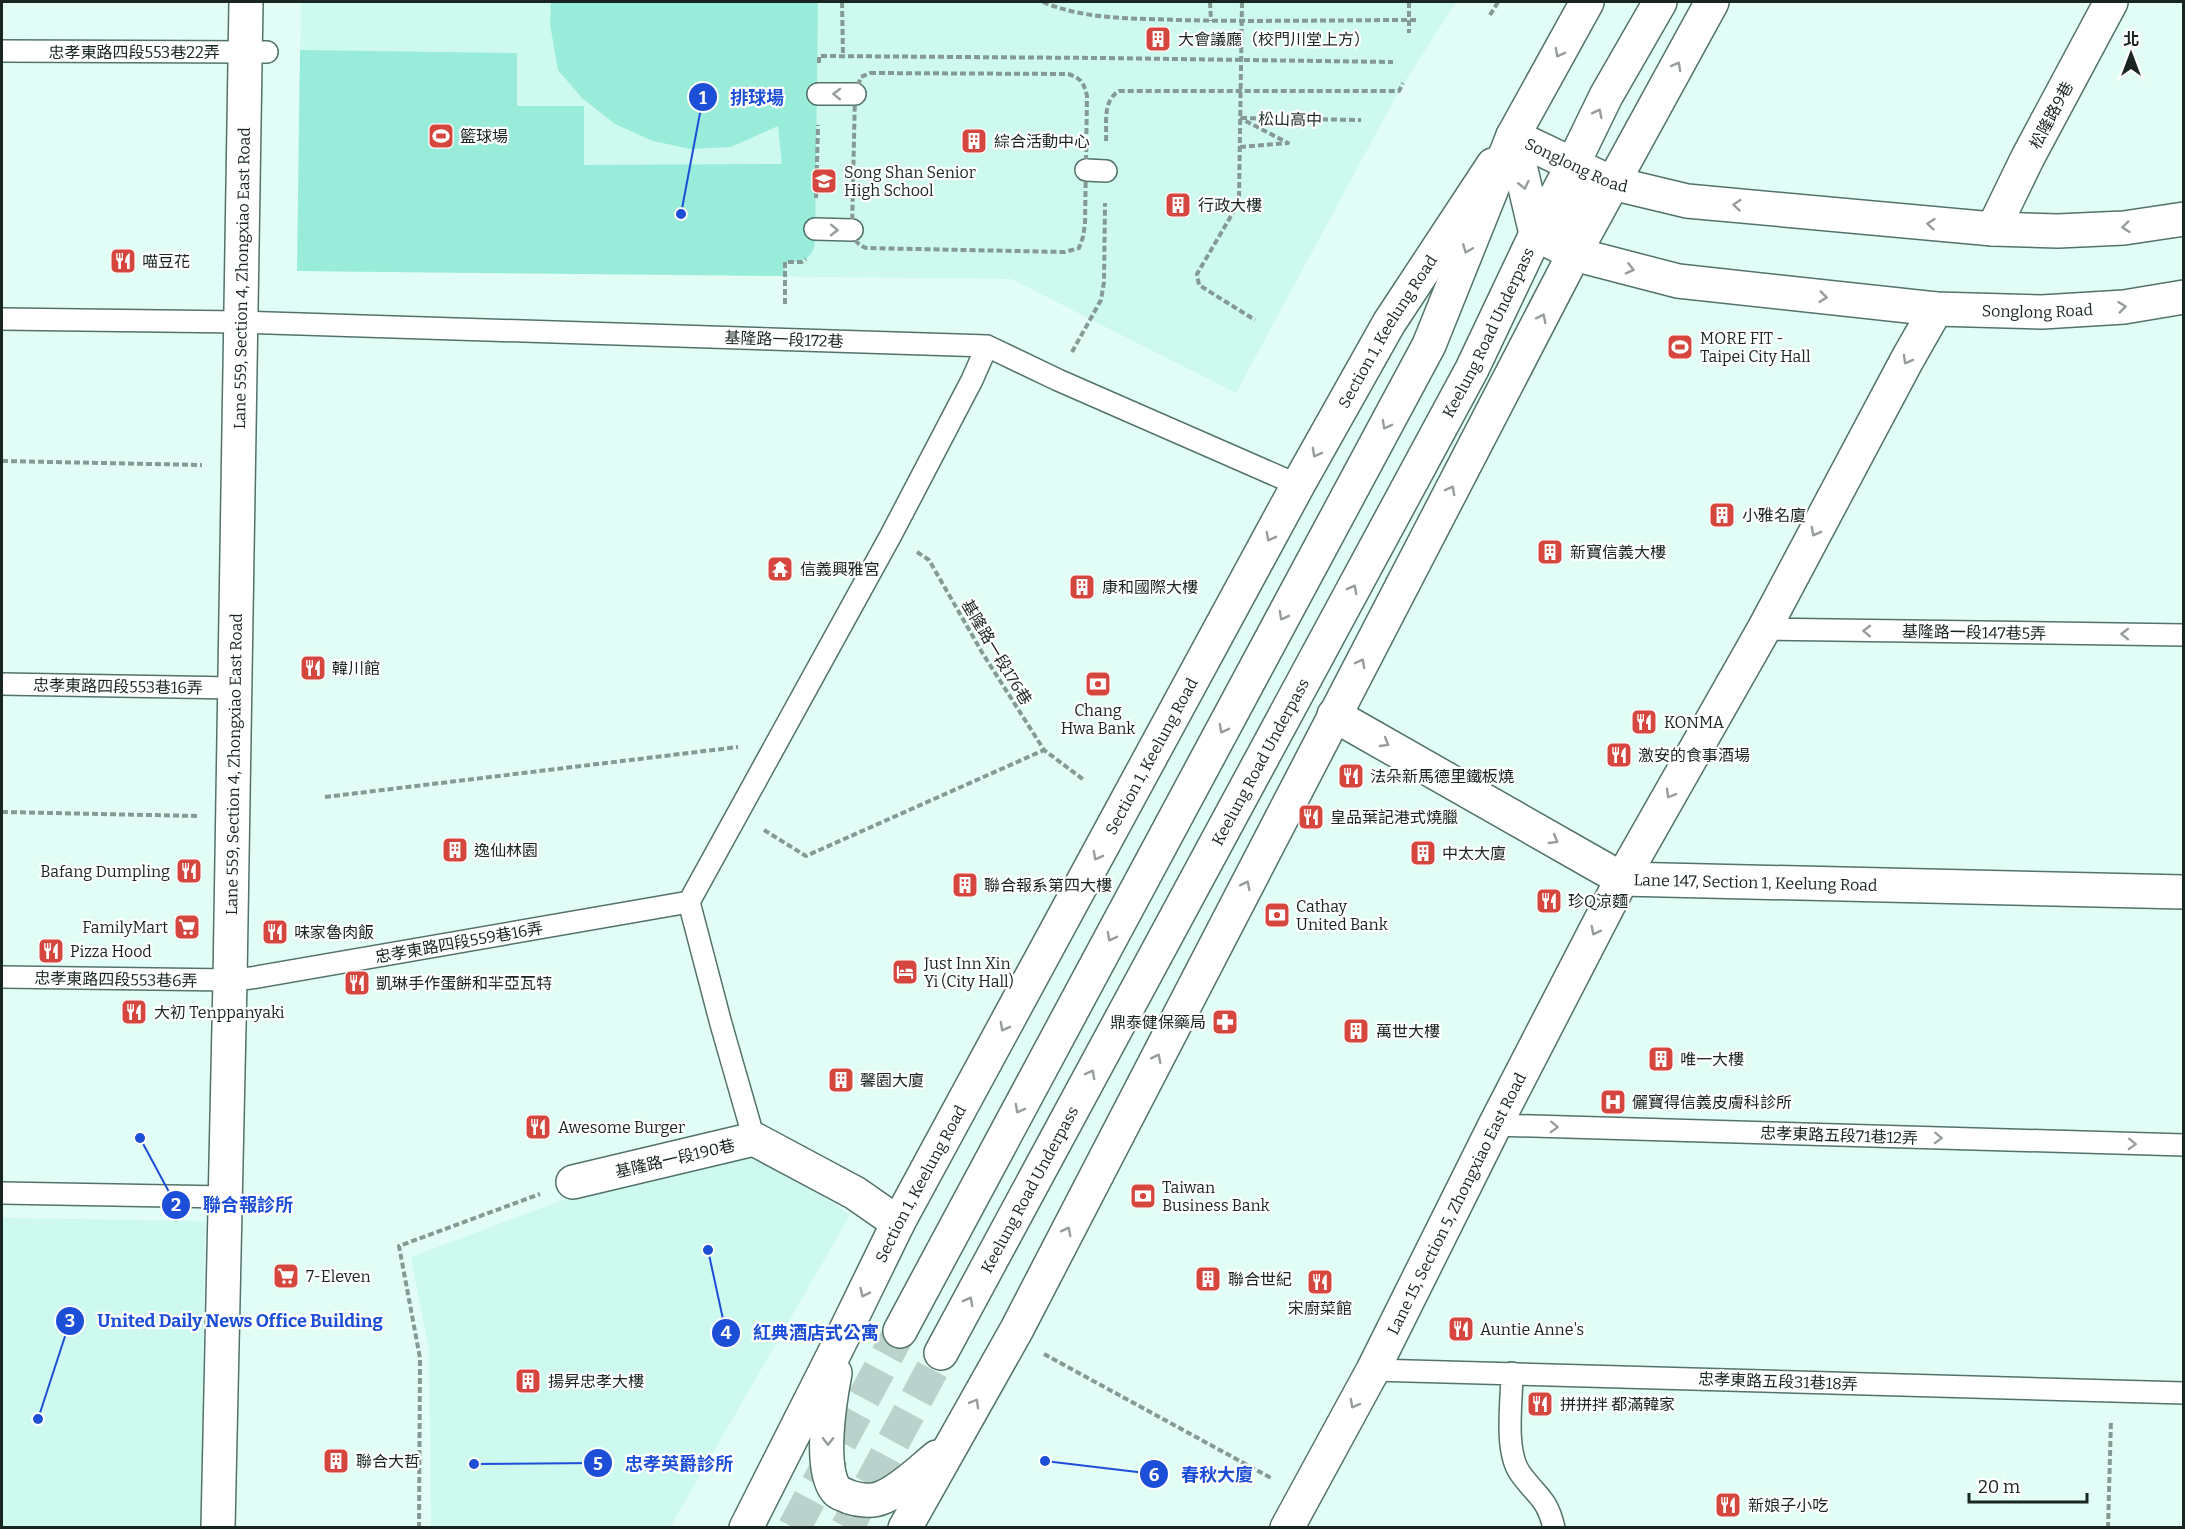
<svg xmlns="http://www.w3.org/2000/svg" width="2185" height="1529" viewBox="0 0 2185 1529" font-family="Bitter,'Noto Sans TC',serif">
<rect width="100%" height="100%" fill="#e2fdf6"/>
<path fill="#cdf9ee" d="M 301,2 L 1456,2 L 1399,91 L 1236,393 L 1011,279 L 297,271 Z
M 754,1150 L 850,1215 L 672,1524 L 667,1527 L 431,1527 L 429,1350 L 411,1257 L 568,1198 Z
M 2,1218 L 205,1221 L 201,1527 L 2,1527 Z"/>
<path fill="#99ecd9" d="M 551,2 L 818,2 L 815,241 C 813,260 802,262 785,262 L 784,276 L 297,271 L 300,50 L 517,53 L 517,106 L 584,106 L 584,165 L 782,164 L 778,126 L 731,147 L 691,149 L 653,141 L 615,124 L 582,98 L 558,70 L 550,24 Z"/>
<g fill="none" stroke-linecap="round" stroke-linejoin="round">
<path stroke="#bad2cb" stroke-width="33" stroke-dasharray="33 16" stroke-linecap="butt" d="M 794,1528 L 900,1331
M 847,1528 L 941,1353"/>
<g stroke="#52726a" stroke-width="24">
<path id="lane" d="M 2,51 L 267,52
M 818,94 L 855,94
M 1086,170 L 1106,171
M 815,229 L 852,230
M 2,319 L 240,322 L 987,346 L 1058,380 L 1298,485
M 1764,629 L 2184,635
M 2,684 L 234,688
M 2,977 L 230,980 L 251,978 L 689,902
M 1495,1125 L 2184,1145
M 754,1139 L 721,1024 L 689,902 L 891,535 L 972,380 L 987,346
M 2,1193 L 225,1197
M 1373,1370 L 2184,1393
M 1512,1373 C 1512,1400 1504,1450 1520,1473 C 1536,1496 1547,1497 1554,1528"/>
</g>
<g stroke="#52726a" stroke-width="36">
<g id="street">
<path d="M 1993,229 L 2028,157 L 2111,2"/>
<path id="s1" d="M 1334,715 L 1622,879 L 2184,892"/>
<path d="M 573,1182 L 754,1139 L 855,1193 L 898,1223"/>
<path id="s2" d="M 218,1528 L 230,980 L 246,2"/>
<path id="s3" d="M 1287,1528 L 1373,1370 L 1495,1125 L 1622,879 L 1764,629 L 1907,360 L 1936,309"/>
</g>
</g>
<g stroke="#52726a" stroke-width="36">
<g id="secondary">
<path id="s4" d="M 1513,136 L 1536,234 L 1574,254 L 1678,281 L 1936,309 L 2042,312 L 2124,307 L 2184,297"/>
<path id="s5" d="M 1513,136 L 1612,183 L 1687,201 L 1993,229 L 2058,231 L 2124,228 L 2184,219"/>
<path d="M 1536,234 L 1609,185"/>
<path d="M 835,1373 C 830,1399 818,1471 837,1491 C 840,1494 846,1495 849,1497 C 858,1500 872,1502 881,1498 C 900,1491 921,1470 937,1457"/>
<path id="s6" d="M 746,1528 L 840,1342 L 898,1223 L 1298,485 L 1389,323 L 1493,165"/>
<path d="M 905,1528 L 1017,1329 L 1574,254 L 1712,2"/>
</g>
</g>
<g stroke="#52726a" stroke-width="36">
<g id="primary">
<path d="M 900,1331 L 1429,345 L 1513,136 L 1587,2"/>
<path id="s7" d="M 941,1353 L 1472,369 L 1536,234 L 1572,166"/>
</g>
</g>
<g stroke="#52726a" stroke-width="36">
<path id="highway" d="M 1572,166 L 1606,96 L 1660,2"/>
</g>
<path stroke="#859a94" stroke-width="4" stroke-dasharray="6 3" stroke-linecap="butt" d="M 842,2 L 843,56
M 1043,2 C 1086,20 1132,18 1178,20 C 1258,22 1337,20 1416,20
M 1210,2 L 1211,21
M 1242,2 L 1239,197 L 1238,204 L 1197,274 L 1199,285 L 1255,320
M 1409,2 L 1409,33
M 1490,15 L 1498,2
M 819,63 L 819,56 L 1105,58 L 1393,62
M 870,73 L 1068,74 C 1081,78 1084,83 1087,96 L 1085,224 L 1083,237 L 1079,248 L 1065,252 L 866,248 C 857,244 853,240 852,230 L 855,94 L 861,77 Z
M 1241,118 L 1361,120
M 1106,141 C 1107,123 1102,101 1119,91 L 1399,91 L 1403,83
M 1240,147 L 1288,143 L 1240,118
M 816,198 L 818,125
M 785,304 L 785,262 L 802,262 L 806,259
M 1072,352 L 1101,300 L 1104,282 L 1105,203
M 2,461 L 202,465
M 917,552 L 929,560 L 983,654 L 1044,750 L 1084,780
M 325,797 L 738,747
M 2,812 L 198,816
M 764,830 L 806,856 L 1044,750
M 1044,1354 L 1271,1478
M 419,1528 L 420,1358 L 399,1246 L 540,1194
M 2108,1528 L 2111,1420"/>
<use href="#lane" stroke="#fff" stroke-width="21"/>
<use href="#street" stroke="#fff" stroke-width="33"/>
<use href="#secondary" stroke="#fff" stroke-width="33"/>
<use href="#primary" stroke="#fff" stroke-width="33"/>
<use href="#highway" stroke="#fff" stroke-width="33"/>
</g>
<defs><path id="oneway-chevron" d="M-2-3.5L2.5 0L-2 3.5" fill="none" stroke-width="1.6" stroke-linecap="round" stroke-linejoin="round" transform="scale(1.5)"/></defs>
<g stroke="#979d9b">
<use href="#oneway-chevron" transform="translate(1559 53) rotate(118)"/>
<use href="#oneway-chevron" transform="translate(1677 66) rotate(-61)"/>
<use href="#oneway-chevron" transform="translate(837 94) rotate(-179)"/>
<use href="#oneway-chevron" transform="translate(1598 113) rotate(-64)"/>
<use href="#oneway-chevron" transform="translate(1524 185) rotate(77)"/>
<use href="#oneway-chevron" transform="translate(1737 205) rotate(-175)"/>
<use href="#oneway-chevron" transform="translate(1931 224) rotate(-175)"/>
<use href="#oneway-chevron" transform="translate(2126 227) rotate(174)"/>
<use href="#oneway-chevron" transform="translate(834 230) rotate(1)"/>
<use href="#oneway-chevron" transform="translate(1467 249) rotate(112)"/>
<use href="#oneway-chevron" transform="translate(1630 269) rotate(14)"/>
<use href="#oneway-chevron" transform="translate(1823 297) rotate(6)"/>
<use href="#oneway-chevron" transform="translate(2122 307) rotate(-6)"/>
<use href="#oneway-chevron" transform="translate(1542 318) rotate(-63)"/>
<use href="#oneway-chevron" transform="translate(1907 360) rotate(119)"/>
<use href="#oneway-chevron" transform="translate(1386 425) rotate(118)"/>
<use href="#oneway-chevron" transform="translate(1316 453) rotate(119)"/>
<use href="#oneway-chevron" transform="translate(1451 490) rotate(-62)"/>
<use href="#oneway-chevron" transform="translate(1815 532) rotate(118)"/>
<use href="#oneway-chevron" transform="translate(1270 537) rotate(118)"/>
<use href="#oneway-chevron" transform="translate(1353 589) rotate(-62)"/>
<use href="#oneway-chevron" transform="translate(1283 616) rotate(118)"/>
<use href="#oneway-chevron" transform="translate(1867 631) rotate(-179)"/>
<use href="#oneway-chevron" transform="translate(2125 634) rotate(-179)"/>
<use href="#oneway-chevron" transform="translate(1361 663) rotate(-62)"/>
<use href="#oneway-chevron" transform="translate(1223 729) rotate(118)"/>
<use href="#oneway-chevron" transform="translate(1385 743) rotate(30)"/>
<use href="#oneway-chevron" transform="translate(1670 794) rotate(120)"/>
<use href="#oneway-chevron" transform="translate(1554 840) rotate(30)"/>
<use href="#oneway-chevron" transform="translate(1097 856) rotate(118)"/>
<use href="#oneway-chevron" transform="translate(1246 885) rotate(-63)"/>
<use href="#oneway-chevron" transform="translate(1595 931) rotate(117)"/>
<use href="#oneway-chevron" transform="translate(1111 937) rotate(118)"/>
<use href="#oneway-chevron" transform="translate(1004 1027) rotate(118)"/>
<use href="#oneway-chevron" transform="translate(1157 1058) rotate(-63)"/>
<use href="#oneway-chevron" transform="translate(1091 1074) rotate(-62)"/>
<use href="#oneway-chevron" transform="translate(1019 1109) rotate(118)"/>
<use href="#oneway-chevron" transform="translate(1554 1127) rotate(2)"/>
<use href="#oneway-chevron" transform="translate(1938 1138) rotate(2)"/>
<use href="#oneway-chevron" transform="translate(2132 1144) rotate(2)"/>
<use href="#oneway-chevron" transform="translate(1067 1231) rotate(-63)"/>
<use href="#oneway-chevron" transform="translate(864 1293) rotate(116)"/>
<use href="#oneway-chevron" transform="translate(969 1301) rotate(-62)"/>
<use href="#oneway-chevron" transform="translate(975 1403) rotate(-60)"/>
<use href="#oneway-chevron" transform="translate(1354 1404) rotate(119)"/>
<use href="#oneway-chevron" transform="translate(828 1441) rotate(91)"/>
</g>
<defs>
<g id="building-square" transform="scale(1.35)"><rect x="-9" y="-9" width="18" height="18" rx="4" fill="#d5473e" stroke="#fff"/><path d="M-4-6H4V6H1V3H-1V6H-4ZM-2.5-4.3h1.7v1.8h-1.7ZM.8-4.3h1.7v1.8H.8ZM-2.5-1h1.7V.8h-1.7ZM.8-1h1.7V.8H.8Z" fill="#fff"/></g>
<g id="stadium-square" transform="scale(1.35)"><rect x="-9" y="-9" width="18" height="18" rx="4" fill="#d5473e" stroke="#fff"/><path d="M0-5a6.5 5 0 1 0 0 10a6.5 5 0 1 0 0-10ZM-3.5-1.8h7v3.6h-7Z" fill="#fff"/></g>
<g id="school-square" transform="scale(1.35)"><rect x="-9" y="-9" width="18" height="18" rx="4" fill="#d5473e" stroke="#fff"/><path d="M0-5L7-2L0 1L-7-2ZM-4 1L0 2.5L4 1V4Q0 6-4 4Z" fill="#fff"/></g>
<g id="restaurant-square" transform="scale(1.35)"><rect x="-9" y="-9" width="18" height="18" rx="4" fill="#d5473e" stroke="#fff"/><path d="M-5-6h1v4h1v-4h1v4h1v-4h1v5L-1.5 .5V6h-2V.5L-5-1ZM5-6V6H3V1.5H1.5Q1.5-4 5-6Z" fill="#fff"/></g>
<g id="temple-square" transform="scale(1.35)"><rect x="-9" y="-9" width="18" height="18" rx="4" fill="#d5473e" stroke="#fff"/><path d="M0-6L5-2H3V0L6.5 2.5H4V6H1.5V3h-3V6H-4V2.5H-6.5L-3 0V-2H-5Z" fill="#fff"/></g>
<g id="bank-square" transform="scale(1.35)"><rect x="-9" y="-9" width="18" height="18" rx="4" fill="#d5473e" stroke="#fff"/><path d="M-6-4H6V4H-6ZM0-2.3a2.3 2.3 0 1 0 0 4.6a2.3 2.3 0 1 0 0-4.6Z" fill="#fff"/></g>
<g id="supermarket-square" transform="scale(1.35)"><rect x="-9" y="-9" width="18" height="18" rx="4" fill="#d5473e" stroke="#fff"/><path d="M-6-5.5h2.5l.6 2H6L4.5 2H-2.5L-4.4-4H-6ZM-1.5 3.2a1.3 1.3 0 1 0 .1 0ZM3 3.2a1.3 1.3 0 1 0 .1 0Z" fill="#fff"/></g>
<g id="hotel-square" transform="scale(1.35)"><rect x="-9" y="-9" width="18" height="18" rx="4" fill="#d5473e" stroke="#fff"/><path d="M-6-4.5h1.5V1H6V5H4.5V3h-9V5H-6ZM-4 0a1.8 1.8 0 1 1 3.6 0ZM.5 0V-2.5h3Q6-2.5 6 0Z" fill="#fff"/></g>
<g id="pharmacy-square" transform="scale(1.35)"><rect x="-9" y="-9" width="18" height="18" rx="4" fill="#d5473e" stroke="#fff"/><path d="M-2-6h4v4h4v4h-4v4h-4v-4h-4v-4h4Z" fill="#fff"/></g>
<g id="hospital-square" transform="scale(1.35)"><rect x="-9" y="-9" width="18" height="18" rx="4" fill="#d5473e" stroke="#fff"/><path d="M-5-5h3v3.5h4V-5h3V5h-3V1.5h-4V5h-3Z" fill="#fff"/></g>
</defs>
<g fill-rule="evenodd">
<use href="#building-square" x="1158" y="39"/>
<use href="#stadium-square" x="441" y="136"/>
<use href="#building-square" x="974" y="141"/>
<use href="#school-square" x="824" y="181"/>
<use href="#building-square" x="1178" y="205"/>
<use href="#restaurant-square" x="123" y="261"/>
<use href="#stadium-square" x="1680" y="347"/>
<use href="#building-square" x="1722" y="515"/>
<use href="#building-square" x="1550" y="552"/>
<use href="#temple-square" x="780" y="569"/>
<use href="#building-square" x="1082" y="587"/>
<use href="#restaurant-square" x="313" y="668"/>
<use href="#bank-square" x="1098" y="684"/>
<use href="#restaurant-square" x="1644" y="722"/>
<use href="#restaurant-square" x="1619" y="755"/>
<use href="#restaurant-square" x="1351" y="776"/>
<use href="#restaurant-square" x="1311" y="817"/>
<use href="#building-square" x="455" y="850"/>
<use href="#building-square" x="1423" y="853"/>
<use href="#restaurant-square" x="189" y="871"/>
<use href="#building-square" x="965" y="885"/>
<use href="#restaurant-square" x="1549" y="901"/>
<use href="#bank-square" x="1277" y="915"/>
<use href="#supermarket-square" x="187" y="927"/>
<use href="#restaurant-square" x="275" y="932"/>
<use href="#restaurant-square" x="51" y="951"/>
<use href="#hotel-square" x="905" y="972"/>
<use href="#restaurant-square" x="357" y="983"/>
<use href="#restaurant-square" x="134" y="1012"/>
<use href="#pharmacy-square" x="1225" y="1022"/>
<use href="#building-square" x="1356" y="1031"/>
<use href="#building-square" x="1661" y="1059"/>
<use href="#building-square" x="841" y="1080"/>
<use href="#hospital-square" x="1613" y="1102"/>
<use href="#restaurant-square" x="538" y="1127"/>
<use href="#bank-square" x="1143" y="1196"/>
<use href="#supermarket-square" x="286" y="1276"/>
<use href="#building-square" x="1208" y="1279"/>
<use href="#restaurant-square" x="1320" y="1282"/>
<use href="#restaurant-square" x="1461" y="1329"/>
<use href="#building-square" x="528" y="1381"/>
<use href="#restaurant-square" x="1540" y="1404"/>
<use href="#building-square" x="336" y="1461"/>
<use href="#restaurant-square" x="1728" y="1505"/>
</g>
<g text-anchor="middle" stroke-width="4.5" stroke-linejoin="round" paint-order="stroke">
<g font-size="16" fill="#182521" stroke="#fff" text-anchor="start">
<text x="1178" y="45">大會議廳（校門川堂上方）</text>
<text x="460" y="142">籃球場</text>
<text x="994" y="147">綜合活動中心</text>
<text x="844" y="178">Song Shan Senior<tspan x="844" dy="18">High School</tspan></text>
<text x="1198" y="211">行政大樓</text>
<text x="142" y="267">喵豆花</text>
<text x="1700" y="344">MORE FIT -<tspan x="1700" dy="18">Taipei City Hall</tspan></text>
<text x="1742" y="521">小雅名廈</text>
<text x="1570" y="558">新寶信義大樓</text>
<text x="800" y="575">信義興雅宮</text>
<text x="1102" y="593">康和國際大樓</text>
<text x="332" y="674">韓川館</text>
<text x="1098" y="716" text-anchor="middle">Chang<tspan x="1098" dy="18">Hwa Bank</tspan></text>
<text x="1664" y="728">KONMA</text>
<text x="1638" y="761">激安的食事酒場</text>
<text x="1370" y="782">法朵新馬德里鐵板燒</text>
<text x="1330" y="823">皇品葉記港式燒臘</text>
<text x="474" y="856">逸仙林園</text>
<text x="1442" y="859">中太大廈</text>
<text x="170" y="877" text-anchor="end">Bafang Dumpling</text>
<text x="984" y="891">聯合報系第四大樓</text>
<text x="1568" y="907">珍Q涼麵</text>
<text x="1296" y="912">Cathay<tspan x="1296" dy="18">United Bank</tspan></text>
<text x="168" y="933" text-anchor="end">FamilyMart</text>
<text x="294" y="938">味家魯肉飯</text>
<text x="70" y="957">Pizza Hood</text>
<text x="924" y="969">Just Inn Xin<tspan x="924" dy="18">Yi (City Hall)</tspan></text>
<text x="376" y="989">凱琳手作蛋餅和羋亞瓦特</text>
<text x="154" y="1018">大初 Tenppanyaki</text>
<text x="1206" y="1028" text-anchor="end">鼎泰健保藥局</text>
<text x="1376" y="1037">萬世大樓</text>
<text x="1680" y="1065">唯一大樓</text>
<text x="860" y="1086">馨園大廈</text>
<text x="1632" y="1108">儷寶得信義皮膚科診所</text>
<text x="558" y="1133">Awesome Burger</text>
<text x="1162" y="1193">Taiwan<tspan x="1162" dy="18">Business Bank</tspan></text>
<text x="306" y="1282">7-Eleven</text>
<text x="1228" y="1285">聯合世紀</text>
<text x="1320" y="1314" text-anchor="middle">宋廚菜館</text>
<text x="1480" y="1335">Auntie Anne's</text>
<text x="548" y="1387">揚昇忠孝大樓</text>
<text x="1560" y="1410">拼拼拌 都滿韓家</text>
<text x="356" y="1467">聯合大哲</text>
<text x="1748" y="1511">新娘子小吃</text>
</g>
<g font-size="16" fill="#182521" stroke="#fff">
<text x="134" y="58">忠孝東路四段553巷22弄</text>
<text transform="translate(2051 115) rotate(-62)" y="6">松隆路9巷</text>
<text transform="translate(1290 119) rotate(1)" y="6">松山高中</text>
<text dy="6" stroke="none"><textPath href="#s5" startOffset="70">Songlong Road</textPath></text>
<text dy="6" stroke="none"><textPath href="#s2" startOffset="1250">Lane 559, Section 4, Zhongxiao East Road</textPath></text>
<text dy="6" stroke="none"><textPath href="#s4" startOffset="612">Songlong Road</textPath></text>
<text dy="6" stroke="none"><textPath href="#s6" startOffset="1358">Section 1, Keelung Road</textPath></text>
<text dy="6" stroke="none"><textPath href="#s7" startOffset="1158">Keelung Road Underpass</textPath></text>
<text transform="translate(784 339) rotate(2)" y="6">基隆路一段172巷</text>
<text transform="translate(1974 632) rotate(1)" y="6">基隆路一段147巷5弄</text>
<text transform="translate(997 652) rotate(59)" y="6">基隆路一段176巷</text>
<text transform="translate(118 686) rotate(1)" y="6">忠孝東路四段553巷16弄</text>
<text dy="6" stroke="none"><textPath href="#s6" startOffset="872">Section 1, Keelung Road</textPath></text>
<text dy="6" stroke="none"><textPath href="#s7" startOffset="672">Keelung Road Underpass</textPath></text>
<text dy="6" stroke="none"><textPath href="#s2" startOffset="764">Lane 559, Section 4, Zhongxiao East Road</textPath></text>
<text dy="6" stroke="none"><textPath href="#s1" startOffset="465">Lane 147, Section 1, Keelung Road</textPath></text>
<text transform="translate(459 942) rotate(-10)" y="6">忠孝東路四段559巷16弄</text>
<text transform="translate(116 979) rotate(1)" y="6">忠孝東路四段553巷6弄</text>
<text transform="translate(1839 1135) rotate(2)" y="6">忠孝東路五段71巷12弄</text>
<text transform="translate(675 1158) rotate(-13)" y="6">基隆路一段190巷</text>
<text dy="6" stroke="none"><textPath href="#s6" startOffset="386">Section 1, Keelung Road</textPath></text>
<text dy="6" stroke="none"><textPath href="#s7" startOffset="186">Keelung Road Underpass</textPath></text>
<text dy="6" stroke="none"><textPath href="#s3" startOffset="366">Lane 15, Section 5, Zhongxiao East Road</textPath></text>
<text transform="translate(1778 1381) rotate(2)" y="6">忠孝東路五段31巷18弄</text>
</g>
</g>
<path fill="none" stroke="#1d4ed8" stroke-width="2" d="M681 214L703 97M140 1138L176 1205M38 1419L70 1321M708 1250L726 1333M474 1464L598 1463M1045 1461L1154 1474"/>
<g fill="#1d4ed8" stroke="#fff" stroke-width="2">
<circle cx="681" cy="214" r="6"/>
<circle cx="140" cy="1138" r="6"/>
<circle cx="38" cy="1419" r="6"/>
<circle cx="708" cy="1250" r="6"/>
<circle cx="474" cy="1464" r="6"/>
<circle cx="1045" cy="1461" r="6"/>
<circle cx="703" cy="97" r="15"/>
<circle cx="176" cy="1205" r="15"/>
<circle cx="70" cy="1321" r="15"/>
<circle cx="726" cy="1333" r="15"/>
<circle cx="598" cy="1463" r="15"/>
<circle cx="1154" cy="1474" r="15"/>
</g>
<g font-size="18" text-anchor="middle" font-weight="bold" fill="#fff">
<text x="703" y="104">1</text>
<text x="176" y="1211">2</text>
<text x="70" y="1327">3</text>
<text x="726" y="1339">4</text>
<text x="598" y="1470">5</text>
<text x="1154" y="1481">6</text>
</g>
<g font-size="18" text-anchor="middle" font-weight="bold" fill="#1d4ed8" stroke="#fff" stroke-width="4.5" stroke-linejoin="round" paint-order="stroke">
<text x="757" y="104">排球場</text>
<text x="248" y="1211">聯合報診所</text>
<text x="240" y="1327">United Daily News Office Building</text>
<text x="816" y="1339">紅典酒店式公寓</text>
<text x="679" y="1470">忠孝英爵診所</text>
<text x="1217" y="1481">春秋大廈</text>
</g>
<rect width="2185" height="1529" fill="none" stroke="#182521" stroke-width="6"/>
<g transform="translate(2131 54)" stroke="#ffffff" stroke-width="4.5" paint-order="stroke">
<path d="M0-4.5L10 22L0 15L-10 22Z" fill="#182521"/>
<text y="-9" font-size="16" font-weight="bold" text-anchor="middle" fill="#182521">北</text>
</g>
<path d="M1969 1493v9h118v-9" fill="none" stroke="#182521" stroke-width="3"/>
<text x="1978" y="1493" font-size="18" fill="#182521" stroke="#ffffff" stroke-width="4.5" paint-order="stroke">20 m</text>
</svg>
